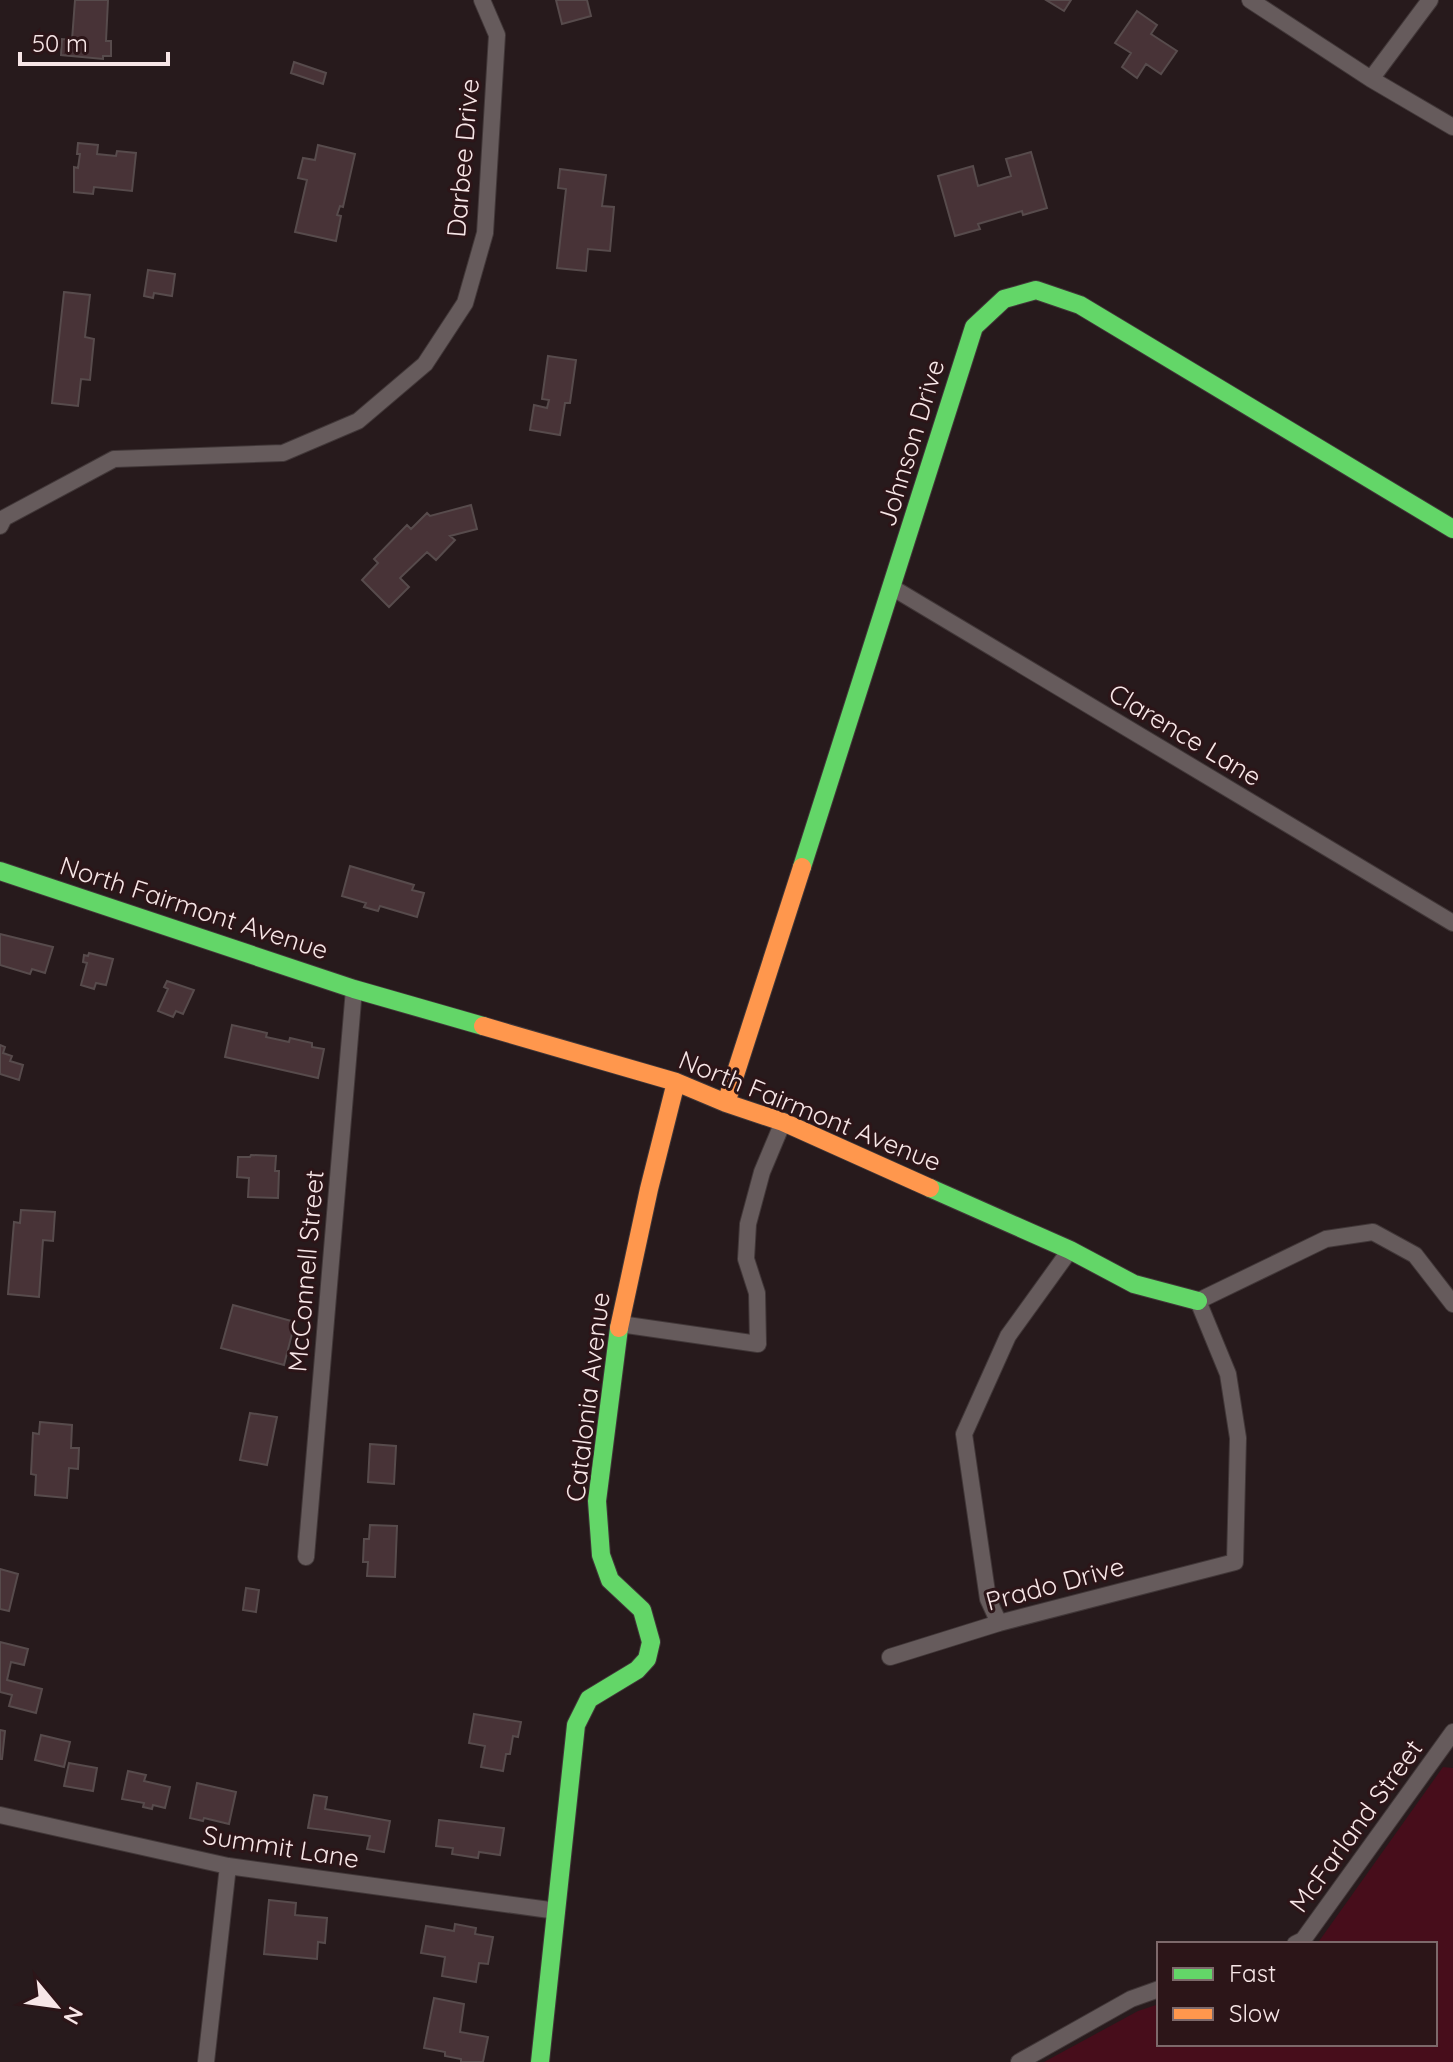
<svg xmlns="http://www.w3.org/2000/svg" width="1453" height="2062" viewBox="0 0 1453 2062" font-family="Quicksand,sans-serif">
<rect width="100%" height="100%" fill="#271a1c"/>
<path fill="#470d1b" d="M 1443,1767 L 1453,1768 L 1453,2062 L 1044,2062 L 1138,2011 L 1159,2004 L 1159,2044 L 1435,2044 L 1435,1944 L 1317,1944 Z"/>
<path fill="#483337" stroke="#574b4c" stroke-width="2" d="M 75,0 L 108,0 L 106,41 L 111,41 L 111,56 L 103,56 L 103,59 L 61,55 L 62,39 L 72,40 Z
M 556,0 L 587,0 L 591,16 L 562,24 Z
M 1046,0 L 1071,0 L 1064,11 Z
M 1137,11 L 1157,25 L 1151,34 L 1177,51 L 1161,74 L 1146,64 L 1137,78 L 1122,67 L 1131,53 L 1115,43 Z
M 294,62 L 326,73 L 323,84 L 291,73 Z
M 78,143 L 98,145 L 97,154 L 116,156 L 117,151 L 136,153 L 132,191 L 94,187 L 93,194 L 74,192 L 74,167 L 78,168 L 80,154 L 77,154 Z
M 318,145 L 355,154 L 343,207 L 340,206 L 337,215 L 341,216 L 336,241 L 295,232 L 307,180 L 298,178 L 303,158 L 315,160 Z
M 1031,152 L 1047,208 L 1023,215 L 1022,211 L 978,224 L 980,229 L 955,236 L 938,176 L 973,166 L 978,186 L 1011,176 L 1006,159 Z
M 560,169 L 606,175 L 602,206 L 614,207 L 610,251 L 588,249 L 586,271 L 557,268 L 566,189 L 558,188 Z
M 148,270 L 175,274 L 172,296 L 154,293 L 153,298 L 144,296 Z
M 64,292 L 90,295 L 85,337 L 94,339 L 90,380 L 81,379 L 78,406 L 52,403 Z
M 548,356 L 576,360 L 570,403 L 565,403 L 560,435 L 530,430 L 534,405 L 547,408 L 549,400 L 542,399 Z
M 471,505 L 477,529 L 450,536 L 455,540 L 436,560 L 427,552 L 400,578 L 409,587 L 389,607 L 362,580 L 378,563 L 374,559 L 407,525 L 411,529 L 427,513 L 430,516 Z
M 350,866 L 414,885 L 412,890 L 424,893 L 417,917 L 380,906 L 378,911 L 364,907 L 366,903 L 342,896 Z
M 0,934 L 53,947 L 45,973 L 32,969 L 30,974 L 0,965 Z
M 89,953 L 113,959 L 106,985 L 96,983 L 94,989 L 81,985 L 87,963 L 83,962 L 84,955 L 88,956 Z
M 167,981 L 194,990 L 183,1014 L 176,1011 L 173,1017 L 158,1011 L 168,989 L 164,987 Z
M 232,1025 L 267,1033 L 266,1037 L 289,1042 L 290,1038 L 312,1043 L 312,1047 L 324,1049 L 318,1078 L 225,1057 Z
M 0,1045 L 5,1047 L 3,1053 L 12,1056 L 10,1061 L 23,1065 L 19,1080 L 0,1074 Z
M 251,1155 L 276,1156 L 275,1171 L 279,1171 L 278,1198 L 248,1197 L 249,1178 L 237,1177 L 238,1157 L 250,1157 Z
M 21,1210 L 55,1212 L 53,1241 L 43,1240 L 39,1297 L 8,1294 L 14,1222 L 20,1223 Z
M 233,1305 L 295,1322 L 284,1365 L 221,1348 Z
M 250,1413 L 277,1417 L 267,1465 L 240,1460 Z
M 40,1422 L 72,1425 L 71,1448 L 79,1448 L 78,1469 L 69,1468 L 67,1498 L 35,1495 L 36,1475 L 31,1474 L 33,1433 L 39,1434 Z
M 370,1444 L 396,1446 L 394,1484 L 368,1482 Z
M 370,1525 L 397,1526 L 395,1577 L 367,1576 L 368,1562 L 363,1562 L 364,1539 L 369,1539 Z
M 0,1569 L 18,1574 L 9,1611 L 0,1609 Z
M 246,1588 L 259,1590 L 256,1612 L 243,1610 Z
M 0,1642 L 28,1649 L 24,1665 L 11,1662 L 7,1680 L 42,1689 L 36,1713 L 9,1706 L 12,1695 L 0,1692 Z
M 474,1714 L 521,1722 L 518,1737 L 513,1736 L 510,1754 L 506,1754 L 503,1771 L 481,1767 L 485,1746 L 469,1743 Z
M 0,1730 L 5,1731 L 2,1759 L 0,1759 Z
M 41,1735 L 70,1742 L 64,1767 L 35,1760 Z
M 69,1763 L 97,1768 L 93,1791 L 64,1786 Z
M 128,1771 L 146,1775 L 144,1781 L 170,1787 L 165,1808 L 153,1805 L 152,1809 L 143,1807 L 144,1803 L 122,1799 Z
M 197,1783 L 236,1792 L 229,1824 L 204,1818 L 203,1821 L 190,1818 Z
M 314,1795 L 327,1797 L 325,1809 L 390,1821 L 384,1852 L 367,1849 L 370,1836 L 308,1828 Z
M 439,1820 L 504,1828 L 500,1855 L 479,1852 L 478,1858 L 452,1854 L 453,1848 L 436,1846 Z
M 269,1900 L 296,1903 L 295,1915 L 327,1918 L 325,1943 L 318,1942 L 317,1959 L 264,1954 Z
M 455,1924 L 476,1928 L 475,1934 L 493,1937 L 488,1964 L 479,1963 L 476,1982 L 442,1976 L 445,1957 L 421,1953 L 426,1926 L 454,1931 Z
M 434,1998 L 464,2004 L 460,2032 L 488,2037 L 483,2062 L 461,2062 L 461,2059 L 445,2056 L 445,2052 L 424,2048 Z"/>
<g fill="none" stroke-linecap="round" stroke-linejoin="round">
<g stroke="#413738" stroke-width="18">
<path id="street" d="M 1250,0 L 1371,79 L 1453,127
M 1371,79 L 1430,0
M 0,526 L 4,518 L 114,459 L 283,453 L 358,421 L 425,364 L 465,303 L 485,233 L 497,35 L 482,0
M 893,588 L 1453,923
M 620,1324 L 758,1344 L 757,1293 L 746,1259 L 748,1224 L 762,1172 L 783,1122
M 306,1557 L 354,989
M 999,1623 L 988,1599 L 964,1434 L 1008,1336 L 1070,1250
M 890,1657 L 999,1623 L 1235,1562 L 1238,1438 L 1228,1374 L 1198,1301 L 1326,1239 L 1373,1232 L 1415,1255 L 1453,1304
M 0,1815 L 228,1866 L 557,1911
M 1295,1944 L 1303,1940 L 1453,1732
M 206,2062 L 228,1866
M 1019,2062 L 1131,1999 L 1159,1989"/>
</g>
<g stroke="#413738" stroke-width="20">
<path id="fast" d="M 802,867 L 974,327 L 1004,299 L 1036,290 L 1080,305 L 1453,529
M 0,871 L 354,989 L 483,1026
M 930,1188 L 1070,1250 L 1134,1284 L 1198,1301
M 540,2062 L 576,1725 L 589,1699 L 637,1670 L 647,1659 L 651,1642 L 642,1610 L 610,1580 L 601,1555 L 597,1501 L 619,1328"/>
</g>
<g stroke="#413738" stroke-width="20">
<path id="slow" d="M 483,1026 L 676,1082 L 726,1103 L 783,1122 L 930,1188
M 726,1103 L 802,867
M 619,1328 L 649,1189 L 676,1082"/>
</g>
<use href="#street" stroke="#665b5c" stroke-width="16"/>
<use href="#fast" stroke="#63d668" stroke-width="18"/>
<use href="#slow" stroke="#ff974d" stroke-width="18"/>
</g>
<g text-anchor="middle" stroke-width="6" stroke-linejoin="round" paint-order="stroke">
<g font-size="26" fill="#f7e6e7" stroke="#2c1518">
<text transform="translate(463 158) rotate(-85)" y="9">Darbee Drive</text>
<text transform="translate(911 443) rotate(-73)" y="9">Johnson Drive</text>
<text transform="translate(1185 735) rotate(31)" y="9">Clarence Lane</text>
<text transform="translate(194 908) rotate(18)" y="9">North Fairmont Avenue</text>
<text transform="translate(810 1111) rotate(22)" y="9">North Fairmont Avenue</text>
<text transform="translate(306 1271) rotate(-85)" y="9">McConnell Street</text>
<text transform="translate(588 1397) rotate(-83)" y="9">Catalonia Avenue</text>
<text transform="translate(1055 1584) rotate(-15)" y="9">Prado Drive</text>
<text transform="translate(1356 1826) rotate(-54)" y="9">McFarland Street</text>
<text transform="translate(281 1847) rotate(9)" y="9">Summit Lane</text>
</g>
</g>
<rect x="1157" y="1942" width="280" height="104" fill="#2c1518" stroke="#7d696b" stroke-width="2"/>
<rect x="1173" y="1968" width="40" height="12" fill="#63d668" stroke="#7d696b" stroke-width="2"/>
<text x="1229" y="1982" font-size="24" fill="#f7e6e7">Fast</text>
<rect x="1173" y="2008" width="40" height="12" fill="#ff974d" stroke="#7d696b" stroke-width="2"/>
<text x="1229" y="2022" font-size="24" fill="#f7e6e7">Slow</text>
<g transform="translate(56 2006) rotate(119)" stroke="#2c1518" stroke-width="6" paint-order="stroke">
<path d="M0-6L14 30L0 20L-14 30Z" fill="#f7e6e7"/>
<text y="-12" font-size="22" font-weight="bold" text-anchor="middle" fill="#f7e6e7">N</text>
</g>
<path d="M20 52v12h148v-12" fill="none" stroke="#f7e6e7" stroke-width="4"/>
<text x="32" y="52" font-size="24" fill="#f7e6e7" stroke="#2c1518" stroke-width="6" paint-order="stroke">50 m</text>
</svg>
